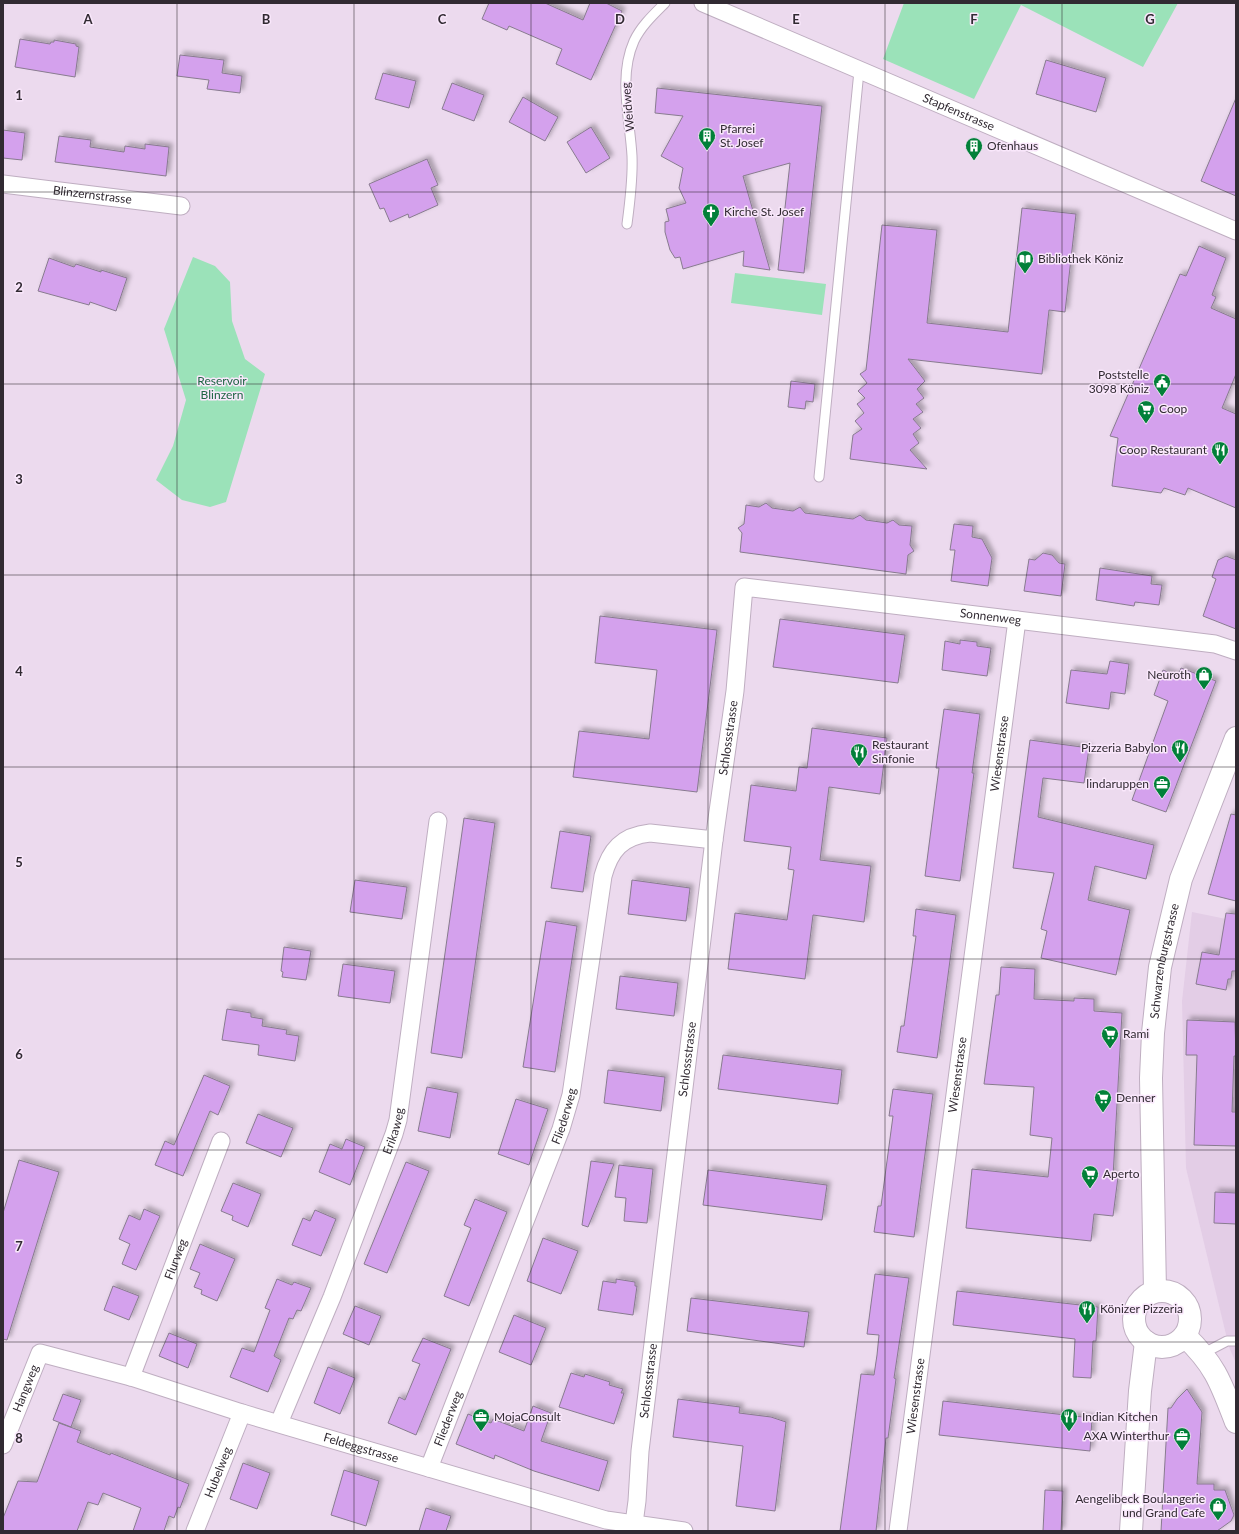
<svg xmlns="http://www.w3.org/2000/svg" width="1239" height="1534" viewBox="0 0 1239 1534" font-family="Lato,sans-serif">
<defs>
<filter id="shadow"><feDropShadow dx="3.5" dy="-3.5" stdDeviation="2" flood-color="#0004"/></filter>
</defs>
<rect width="100%" height="100%" fill="#ecdaee"/>
<path fill="#e3cde6" d="M 1192,912 L 1236,921 L 1236,1363 L 1229,1347 L 1186,1168 L 1182,1001 Z"/>
<path fill="#9be2b9" d="M 904,3 L 1178,3 L 1143,67 L 1021,5 L 974,99 L 883,59 Z
M 193,257 L 215,266 L 230,282 L 232,321 L 245,359 L 265,374 L 226,502 L 210,507 L 182,500 L 156,480 L 173,446 L 186,400 L 164,329 Z
M 735,273 L 826,284 L 822,315 L 731,303 Z"/>
<path fill="#d4a1ed" stroke="#887b8f" filter="url(#shadow)" d="M 489,3 L 545,3 L 583,20 L 590,3 L 606,3 L 622,11 L 591,80 L 556,64 L 562,49 L 509,26 L 507,30 L 482,19 Z
M 20,39 L 50,44 L 51,42 L 54,42 L 54,40 L 76,44 L 76,46 L 79,47 L 75,77 L 15,67 Z
M 180,55 L 224,60 L 222,73 L 242,76 L 240,93 L 207,89 L 209,80 L 177,76 Z
M 1046,60 L 1106,78 L 1096,112 L 1036,94 Z
M 383,73 L 416,81 L 409,108 L 375,99 Z
M 452,83 L 484,95 L 474,121 L 442,109 Z
M 657,88 L 822,106 L 804,273 L 778,270 L 790,163 L 743,176 L 770,270 L 743,266 L 744,251 L 683,269 L 680,257 L 675,258 L 670,250 L 665,232 L 665,222 L 669,221 L 666,209 L 686,203 L 679,188 L 683,168 L 661,156 L 683,116 L 655,113 Z
M 523,97 L 558,117 L 545,141 L 509,122 Z
M 1236,98 L 1236,196 L 1201,181 Z
M 591,127 L 610,158 L 586,173 L 567,142 Z
M 3,130 L 25,133 L 22,160 L 3,158 Z
M 59,136 L 91,140 L 90,147 L 124,152 L 125,146 L 145,149 L 145,144 L 169,147 L 166,176 L 55,162 Z
M 427,159 L 438,185 L 431,188 L 438,205 L 409,218 L 408,214 L 390,222 L 384,208 L 380,209 L 369,184 Z
M 1022,208 L 1076,214 L 1065,312 L 1049,310 L 1042,374 L 908,359 L 925,381 L 917,389 L 924,398 L 916,404 L 923,412 L 913,419 L 921,428 L 913,434 L 919,443 L 910,450 L 927,469 L 850,459 L 853,435 L 862,429 L 855,421 L 864,413 L 857,404 L 865,398 L 858,391 L 867,383 L 860,374 L 866,370 L 882,225 L 937,230 L 927,323 L 1008,332 Z
M 1199,246 L 1226,258 L 1212,295 L 1216,297 L 1211,308 L 1236,319 L 1236,374 L 1222,408 L 1236,414 L 1236,508 L 1188,488 L 1185,495 L 1164,488 L 1161,493 L 1112,486 L 1118,438 L 1110,436 L 1180,274 L 1186,276 Z
M 49,258 L 74,267 L 76,264 L 101,272 L 101,270 L 127,278 L 116,311 L 90,302 L 89,305 L 38,291 Z
M 791,381 L 815,384 L 813,402 L 806,401 L 805,409 L 788,407 Z
M 766,503 L 772,508 L 793,511 L 800,507 L 805,513 L 853,519 L 860,515 L 866,520 L 887,523 L 893,520 L 899,525 L 912,526 L 910,545 L 914,551 L 908,555 L 906,574 L 740,552 L 742,533 L 738,528 L 744,524 L 746,505 L 759,507 Z
M 954,524 L 973,526 L 972,537 L 982,539 L 992,558 L 988,586 L 951,581 L 955,550 L 950,550 Z
M 1043,553 L 1052,555 L 1059,563 L 1065,564 L 1061,596 L 1024,591 L 1029,559 L 1035,560 Z
M 1226,556 L 1236,560 L 1236,629 L 1203,616 L 1216,579 L 1212,577 L 1218,560 Z
M 1100,568 L 1152,576 L 1151,584 L 1162,585 L 1159,605 L 1135,602 L 1134,606 L 1096,600 Z
M 600,616 L 717,630 L 697,792 L 573,777 L 579,731 L 649,739 L 657,670 L 595,663 Z
M 780,619 L 905,635 L 898,683 L 773,667 Z
M 960,640 L 977,642 L 977,646 L 991,648 L 987,676 L 942,670 L 945,641 L 960,644 Z
M 1110,661 L 1129,664 L 1125,694 L 1111,692 L 1109,709 L 1066,703 L 1071,670 L 1107,674 Z
M 1181,668 L 1216,681 L 1166,812 L 1132,800 L 1168,701 L 1154,695 L 1163,670 L 1178,676 Z
M 944,709 L 980,714 L 972,773 L 974,773 L 960,881 L 925,876 L 939,768 L 936,768 Z
M 812,728 L 887,738 L 880,794 L 829,787 L 820,860 L 871,866 L 864,922 L 813,915 L 805,979 L 728,969 L 735,913 L 787,920 L 794,870 L 788,869 L 791,847 L 744,841 L 751,785 L 796,791 L 799,767 L 807,768 Z
M 1030,740 L 1089,748 L 1084,783 L 1043,778 L 1038,817 L 1154,845 L 1146,879 L 1095,866 L 1088,900 L 1130,910 L 1116,975 L 1041,958 L 1047,931 L 1041,929 L 1054,873 L 1013,868 Z
M 1231,814 L 1236,815 L 1236,901 L 1208,894 Z
M 464,818 L 495,823 L 462,1058 L 431,1053 Z
M 560,831 L 591,836 L 583,892 L 551,888 Z
M 355,880 L 407,887 L 402,919 L 350,912 Z
M 632,880 L 690,888 L 686,921 L 628,914 Z
M 916,909 L 956,915 L 937,1058 L 897,1052 L 901,1026 L 904,1026 L 916,936 L 913,936 Z
M 1226,913 L 1236,914 L 1236,971 L 1232,971 L 1231,979 L 1228,979 L 1226,990 L 1196,984 L 1202,952 L 1219,955 Z
M 546,921 L 577,926 L 555,1072 L 523,1067 Z
M 284,947 L 311,951 L 306,980 L 282,977 L 283,972 L 281,971 Z
M 343,964 L 395,971 L 390,1003 L 338,996 Z
M 1001,967 L 1035,969 L 1034,999 L 1074,1001 L 1074,998 L 1094,999 L 1094,1011 L 1122,1013 L 1113,1177 L 1118,1177 L 1113,1216 L 1094,1214 L 1091,1241 L 966,1228 L 972,1169 L 1048,1177 L 1052,1138 L 1030,1135 L 1034,1087 L 984,1084 L 996,995 L 999,995 Z
M 620,976 L 678,983 L 674,1016 L 616,1009 Z
M 227,1009 L 251,1013 L 251,1017 L 263,1019 L 262,1026 L 287,1030 L 286,1034 L 299,1036 L 295,1061 L 258,1055 L 259,1045 L 222,1040 Z
M 1187,1020 L 1235,1022 L 1236,1056 L 1234,1056 L 1232,1112 L 1236,1112 L 1236,1146 L 1194,1145 L 1197,1055 L 1186,1055 Z
M 723,1055 L 842,1070 L 838,1104 L 718,1089 Z
M 608,1070 L 665,1077 L 661,1111 L 604,1103 Z
M 204,1075 L 230,1086 L 218,1115 L 210,1111 L 183,1176 L 155,1165 L 165,1141 L 174,1145 Z
M 427,1087 L 458,1093 L 450,1138 L 418,1131 Z
M 893,1089 L 933,1094 L 914,1237 L 874,1232 L 878,1206 L 881,1206 L 893,1116 L 889,1116 Z
M 516,1099 L 548,1109 L 529,1165 L 498,1154 Z
M 258,1114 L 293,1128 L 281,1157 L 246,1143 Z
M 346,1139 L 365,1147 L 350,1185 L 319,1172 L 330,1144 L 342,1149 Z
M 19,1160 L 59,1172 L 7,1340 L 3,1339 L 3,1213 Z
M 591,1161 L 614,1164 L 588,1227 L 582,1225 Z
M 406,1162 L 429,1171 L 387,1273 L 364,1264 Z
M 619,1165 L 653,1169 L 647,1223 L 624,1221 L 626,1198 L 615,1197 Z
M 708,1170 L 827,1185 L 822,1220 L 703,1205 Z
M 233,1183 L 261,1194 L 248,1227 L 232,1220 L 233,1216 L 221,1211 Z
M 1215,1192 L 1236,1193 L 1236,1224 L 1214,1223 Z
M 475,1199 L 507,1212 L 469,1306 L 444,1296 L 471,1228 L 464,1225 Z
M 144,1209 L 160,1216 L 136,1270 L 122,1264 L 130,1244 L 119,1239 L 129,1215 L 140,1220 Z
M 315,1210 L 336,1219 L 321,1256 L 292,1245 L 303,1218 L 310,1221 Z
M 543,1238 L 578,1251 L 561,1294 L 527,1281 Z
M 200,1244 L 235,1259 L 217,1301 L 201,1294 L 202,1290 L 194,1287 L 200,1273 L 190,1269 Z
M 875,1274 L 909,1278 L 894,1378 L 896,1379 L 888,1438 L 886,1438 L 876,1531 L 840,1531 L 861,1374 L 874,1375 L 877,1355 L 879,1335 L 867,1334 Z
M 277,1279 L 292,1285 L 294,1282 L 311,1288 L 301,1311 L 297,1310 L 293,1319 L 289,1318 L 274,1356 L 281,1360 L 268,1392 L 230,1377 L 242,1348 L 254,1352 L 270,1310 L 265,1308 Z
M 616,1279 L 635,1282 L 635,1286 L 637,1286 L 633,1315 L 598,1310 L 603,1281 L 616,1283 Z
M 113,1286 L 139,1296 L 129,1320 L 104,1310 Z
M 957,1291 L 1098,1307 L 1096,1341 L 1093,1341 L 1091,1378 L 1073,1377 L 1075,1339 L 953,1325 Z
M 691,1298 L 809,1312 L 804,1347 L 687,1331 Z
M 355,1306 L 381,1316 L 369,1345 L 343,1334 Z
M 514,1315 L 546,1328 L 531,1365 L 499,1352 Z
M 169,1333 L 197,1344 L 188,1368 L 159,1356 Z
M 423,1338 L 451,1349 L 416,1435 L 388,1423 L 399,1397 L 405,1400 L 420,1364 L 412,1361 Z
M 328,1367 L 355,1378 L 340,1414 L 314,1403 Z
M 571,1373 L 584,1377 L 585,1374 L 610,1382 L 609,1385 L 623,1389 L 621,1393 L 624,1393 L 614,1424 L 559,1407 Z
M 1187,1389 L 1202,1412 L 1197,1484 L 1214,1484 L 1214,1490 L 1225,1490 L 1234,1515 L 1231,1521 L 1217,1531 L 1161,1531 L 1168,1408 L 1171,1408 L 1177,1399 Z
M 63,1394 L 81,1400 L 71,1427 L 53,1420 Z
M 678,1399 L 740,1407 L 739,1413 L 771,1417 L 786,1422 L 775,1511 L 736,1506 L 743,1446 L 673,1437 Z
M 943,1401 L 1092,1418 L 1090,1451 L 939,1435 Z
M 533,1406 L 551,1413 L 541,1441 L 608,1461 L 599,1491 L 534,1471 L 495,1455 L 494,1459 L 456,1444 L 468,1414 L 491,1423 L 493,1419 L 524,1431 Z
M 59,1423 L 81,1431 L 77,1442 L 110,1455 L 111,1453 L 189,1484 L 180,1508 L 178,1507 L 174,1518 L 169,1516 L 164,1531 L 133,1531 L 141,1508 L 103,1493 L 98,1505 L 88,1502 L 77,1531 L 3,1531 L 3,1518 L 18,1481 L 37,1482 Z
M 243,1463 L 270,1473 L 257,1509 L 230,1499 Z
M 344,1470 L 379,1481 L 366,1526 L 331,1515 Z
M 1045,1490 L 1063,1491 L 1061,1531 L 1043,1531 Z
M 426,1508 L 451,1516 L 446,1531 L 419,1531 Z"/>
<g fill="none" stroke-linecap="round" stroke-linejoin="round">
<g stroke="#bfaec1" stroke-width="11">
<path id="service" d="M 627,224 C 630,201 633,179 632,156 C 630,119 618,77 634,41 C 641,26 654,14 665,3
M 819,477 L 859,71
M 1202,1354 L 1227,1341 L 1236,1341"/>
</g>
<g stroke="#bfaec1" stroke-width="19">
<g id="minor">
<path id="s1" d="M 703,3 L 1236,231"/>
<path id="s2" d="M 3,184 L 181,206"/>
<path id="s3" d="M 131,1377 L 221,1141"/>
<path id="s4" d="M 279,1423 L 332,1297 L 394,1134 L 398,1120 L 438,821"/>
<path id="s5" d="M 3,1445 L 40,1353 L 131,1377 L 242,1413 L 606,1520 L 684,1531"/>
<path id="s6" d="M 429,1468 L 561,1129 L 571,1095 L 603,876 C 610,850 622,836 650,833 L 714,840"/>
<path id="s7" d="M 195,1531 L 242,1413"/>
<path id="s8" d="M 633,1531 L 637,1501 L 640,1451 L 714,840 L 735,691 L 744,587 L 1215,644 L 1236,651"/>
<path id="s9" d="M 898,1531 L 1017,620"/>
</g>
</g>
<g stroke="#bfaec1" stroke-width="24">
<g id="secondary">
<circle cx="1162" cy="1319" r="28"/>
<path id="s10" d="M 1155,1291 L 1151,1078 L 1153,1033 L 1160,967 L 1181,879 L 1236,738"/>
<path d="M 1185,1336 C 1216,1366 1221,1383 1236,1422"/>
<path d="M 1131,1531 L 1140,1391 L 1146,1342"/>
</g>
</g>
<use href="#service" stroke="#fff" stroke-width="9"/>
<use href="#minor" stroke="#fff" stroke-width="17"/>
<use href="#secondary" stroke="#fff" stroke-width="22"/>
</g>
<path fill="none" stroke="#312a32" stroke-width="1" stroke-opacity="0.55" d="M 177,3 L 177,1531M 354,3 L 354,1531M 531,3 L 531,1531M 708,3 L 708,1531M 885,3 L 885,1531M 1062,3 L 1062,1531M 3,192 L 1236,192M 3,384 L 1236,384M 3,575 L 1236,575M 3,767 L 1236,767M 3,959 L 1236,959M 3,1150 L 1236,1150M 3,1342 L 1236,1342"/>
<defs>
<g id="building-pin" transform="scale(0.9)"><path d="M0 17L-7.5 6A9.5 9.5 0 1 1 7.5 6Z" fill="#028039" stroke="#f9e7fb"/><path d="M-4-6H4V6H1V3H-1V6H-4ZM-2.5-4.3h1.7v1.8h-1.7ZM.8-4.3h1.7v1.8H.8ZM-2.5-1h1.7V.8h-1.7ZM.8-1h1.7V.8H.8Z" fill="#fff"/></g>
<g id="church-pin" transform="scale(0.9)"><path d="M0 17L-7.5 6A9.5 9.5 0 1 1 7.5 6Z" fill="#028039" stroke="#f9e7fb"/><path d="M-1.2-6h2.4v3.5h3.3v2.4h-3.3V6h-2.4V-.1h-3.3v-2.4h3.3Z" fill="#fff"/></g>
<g id="library-pin" transform="scale(0.9)"><path d="M0 17L-7.5 6A9.5 9.5 0 1 1 7.5 6Z" fill="#028039" stroke="#f9e7fb"/><path d="M-6-4Q-3-5.5-.7-3.5V5Q-3 3-6 4ZM6-4Q3-5.5 .7-3.5V5Q3 3 6 4Z" fill="#fff"/></g>
<g id="civic-pin" transform="scale(0.9)"><path d="M0 17L-7.5 6A9.5 9.5 0 1 1 7.5 6Z" fill="#028039" stroke="#f9e7fb"/><path d="M-.6-6.5H3V-4.5H.6V-3L4-1V1h2V6H-6V1h2V-1L-.6-3ZM-1.2 2.5V6h2.4V2.5Z" fill="#fff"/></g>
<g id="supermarket-pin" transform="scale(0.9)"><path d="M0 17L-7.5 6A9.5 9.5 0 1 1 7.5 6Z" fill="#028039" stroke="#f9e7fb"/><path d="M-6-5.5h2.5l.6 2H6L4.5 2H-2.5L-4.4-4H-6ZM-1.5 3.2a1.3 1.3 0 1 0 .1 0ZM3 3.2a1.3 1.3 0 1 0 .1 0Z" fill="#fff"/></g>
<g id="restaurant-pin" transform="scale(0.9)"><path d="M0 17L-7.5 6A9.5 9.5 0 1 1 7.5 6Z" fill="#028039" stroke="#f9e7fb"/><path d="M-5-6h1v4h1v-4h1v4h1v-4h1v5L-1.5 .5V6h-2V.5L-5-1ZM5-6V6H3V1.5H1.5Q1.5-4 5-6Z" fill="#fff"/></g>
<g id="shop-pin" transform="scale(0.9)"><path d="M0 17L-7.5 6A9.5 9.5 0 1 1 7.5 6Z" fill="#028039" stroke="#f9e7fb"/><path d="M-5-2.5h2.3a2.7 3.5 0 0 1 5.4 0H5L5.5 6h-11ZM-1.5-2.5h3a1.5 2.3 0 0 0-3 0Z" fill="#fff"/></g>
<g id="office-pin" transform="scale(0.9)"><path d="M0 17L-7.5 6A9.5 9.5 0 1 1 7.5 6Z" fill="#028039" stroke="#f9e7fb"/><path d="M-6-3h4V-5.5h4V-3h4V5H-6ZM-1-4.5V-3h2v-1.5ZM-6 0V1H6V0Z" fill="#fff"/></g>
</defs>
<g fill-rule="evenodd">
<use href="#building-pin" x="707" y="136"/>
<use href="#building-pin" x="974" y="146"/>
<use href="#church-pin" x="711" y="212"/>
<use href="#library-pin" x="1025" y="259"/>
<use href="#civic-pin" x="1162" y="382"/>
<use href="#supermarket-pin" x="1146" y="409"/>
<use href="#restaurant-pin" x="1220" y="450"/>
<use href="#shop-pin" x="1204" y="675"/>
<use href="#restaurant-pin" x="1180" y="748"/>
<use href="#restaurant-pin" x="859" y="752"/>
<use href="#office-pin" x="1162" y="784"/>
<use href="#supermarket-pin" x="1110" y="1034"/>
<use href="#supermarket-pin" x="1103" y="1098"/>
<use href="#supermarket-pin" x="1090" y="1174"/>
<use href="#restaurant-pin" x="1087" y="1309"/>
<use href="#office-pin" x="481" y="1417"/>
<use href="#restaurant-pin" x="1069" y="1417"/>
<use href="#office-pin" x="1182" y="1436"/>
<use href="#shop-pin" x="1218" y="1506"/>
</g>
<g text-anchor="middle" stroke-width="3" stroke-linejoin="round" paint-order="stroke">
<g font-size="12" fill="#312a32" stroke="#f9e7fb">
<text transform="translate(628 107) rotate(-95)" y="4">Weidweg</text>
<text dy="4" stroke="none"><textPath href="#s1" startOffset="278">Stapfenstrasse</textPath></text>
<text dy="4" stroke="none"><textPath href="#s2" startOffset="90">Blinzernstrasse</textPath></text>
<text dy="4" stroke="none"><textPath href="#s8" startOffset="1199">Sonnenweg</textPath></text>
<text dy="4" stroke="none"><textPath href="#s8" startOffset="799">Schlossstrasse</textPath></text>
<text dy="4" stroke="none"><textPath href="#s9" startOffset="784">Wiesenstrasse</textPath></text>
<text dy="4" stroke="none"><textPath href="#s10" startOffset="331">Schwarzenburgstrasse</textPath></text>
<text dy="4" stroke="none"><textPath href="#s8" startOffset="475">Schlossstrasse</textPath></text>
<text dy="4" stroke="none"><textPath href="#s9" startOffset="460">Wiesenstrasse</textPath></text>
<text dy="4" stroke="none"><textPath href="#s6" startOffset="377">Fliederweg</textPath></text>
<text dy="4" stroke="none"><textPath href="#s4" startOffset="314">Erikaweg</textPath></text>
<text dy="4" stroke="none"><textPath href="#s3" startOffset="126">Flurweg</textPath></text>
<text dy="4" stroke="none"><textPath href="#s8" startOffset="151">Schlossstrasse</textPath></text>
<text dy="4" stroke="none"><textPath href="#s5" startOffset="61">Hangweg</textPath></text>
<text dy="4" stroke="none"><textPath href="#s9" startOffset="136">Wiesenstrasse</textPath></text>
<text dy="4" stroke="none"><textPath href="#s6" startOffset="53">Fliederweg</textPath></text>
<text dy="4" stroke="none"><textPath href="#s5" startOffset="434">Feldeggstrasse</textPath></text>
<text dy="4" stroke="none"><textPath href="#s7" startOffset="63">Hubelweg</textPath></text>
</g>
<g font-size="12" fill="#312a32" stroke="#f9e7fb" text-anchor="start">
<text x="720" y="133">Pfarrei<tspan x="720" dy="14">St. Josef</tspan></text>
<text x="987" y="150">Ofenhaus</text>
<text x="724" y="216">Kirche St. Josef</text>
<text x="1038" y="263">Bibliothek Köniz</text>
<text x="1149" y="379" text-anchor="end">Poststelle<tspan x="1149" dy="14">3098 Köniz</tspan></text>
<text x="1159" y="413">Coop</text>
<text x="1207" y="454" text-anchor="end">Coop Restaurant</text>
<text x="1191" y="679" text-anchor="end">Neuroth</text>
<text x="872" y="749">Restaurant<tspan x="872" dy="14">Sinfonie</tspan></text>
<text x="1167" y="752" text-anchor="end">Pizzeria Babylon</text>
<text x="1149" y="788" text-anchor="end">lindaruppen</text>
<text x="1123" y="1038">Rami</text>
<text x="1116" y="1102">Denner</text>
<text x="1103" y="1178">Aperto</text>
<text x="1100" y="1313">Könizer Pizzeria</text>
<text x="494" y="1421">MojaConsult</text>
<text x="1082" y="1421">Indian Kitchen</text>
<text x="1169" y="1440" text-anchor="end">AXA Winterthur</text>
<text x="1205" y="1503" text-anchor="end">Aengelibeck Boulangerie<tspan x="1205" dy="14">und Grand Cafe</tspan></text>
</g>
<g font-size="12" fill="#1f6544" stroke="#f9e7fb">
<text x="222" y="385">Reservoir<tspan x="222" dy="14">Blinzern</tspan></text>
</g>
</g>
<g font-size="13" text-anchor="middle" font-weight="bold" fill="#312a32" stroke="#f9e7fb" stroke-width="3" stroke-linejoin="round" paint-order="stroke">
<text x="88" y="24">A</text>
<text x="266" y="24">B</text>
<text x="442" y="24">C</text>
<text x="620" y="24">D</text>
<text x="796" y="24">E</text>
<text x="974" y="24">F</text>
<text x="1150" y="24">G</text>
<text x="19" y="100">1</text>
<text x="19" y="292">2</text>
<text x="19" y="484">3</text>
<text x="19" y="676">4</text>
<text x="19" y="867">5</text>
<text x="19" y="1059">6</text>
<text x="19" y="1251">7</text>
<text x="19" y="1443">8</text>
</g>
<rect width="1239" height="1534" fill="none" stroke="#312a32" stroke-width="8"/>
</svg>
